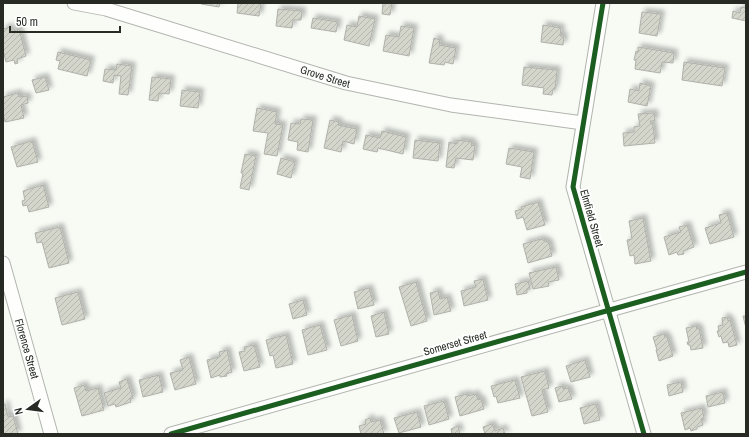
<svg xmlns="http://www.w3.org/2000/svg" width="749" height="437" viewBox="0 0 749 437" font-family="'Archivo Narrow',sans-serif">
<defs>
<pattern id="building-hatch" width="6" height="6" patternUnits="userSpaceOnUse"><rect width="6" height="6" fill="#d4d6cc"/><path d="M-1 1l2-2M0 6l6-6M5 7l2-2" fill="none" stroke="#b6b8af"/></pattern>
<filter id="shadow"><feDropShadow dx="3.5" dy="-3.5" stdDeviation="2" flood-color="#0004"/></filter>
</defs>
<rect width="100%" height="100%" fill="#f7fbf4"/>
<path fill="url(#building-hatch)" stroke="#b0b1aa" filter="url(#shadow)" d="M 201,3 L 220,3 L 219,7 L 201,4 Z
M 238,3 L 261,3 L 259,16 L 237,13 Z
M 383,3 L 392,3 L 390,15 L 382,14 Z
M 741,7 L 746,8 L 746,21 L 732,18 L 733,11 L 740,13 Z
M 278,9 L 302,11 L 301,20 L 293,20 L 292,28 L 276,26 Z
M 642,12 L 661,14 L 657,36 L 639,33 Z
M 359,16 L 375,19 L 369,46 L 344,40 L 347,25 L 357,27 Z
M 313,18 L 338,22 L 336,32 L 311,28 Z
M 543,25 L 561,28 L 560,36 L 564,36 L 563,45 L 541,42 Z
M 401,26 L 414,28 L 409,56 L 383,51 L 386,35 L 399,37 Z
M 10,27 L 11,32 L 19,29 L 26,56 L 17,59 L 18,63 L 15,64 L 14,60 L 6,62 L 3,50 L 3,29 Z
M 434,38 L 440,40 L 439,45 L 456,48 L 453,64 L 445,62 L 444,65 L 429,63 Z
M 638,47 L 674,53 L 673,63 L 662,62 L 660,73 L 635,69 L 636,60 L 634,60 L 636,51 L 638,52 Z
M 58,52 L 91,60 L 87,76 L 58,69 L 60,61 L 56,60 Z
M 684,62 L 725,68 L 722,86 L 682,80 Z
M 117,64 L 132,66 L 128,95 L 119,94 L 121,76 L 114,75 L 113,83 L 103,81 L 105,69 L 116,70 Z
M 524,67 L 557,70 L 555,89 L 553,89 L 552,95 L 543,94 L 544,88 L 522,85 Z
M 45,77 L 49,90 L 36,93 L 32,80 Z
M 152,77 L 171,79 L 169,94 L 159,93 L 158,101 L 149,100 Z
M 640,83 L 651,86 L 647,106 L 628,102 L 630,89 L 639,91 Z
M 182,90 L 200,92 L 198,108 L 180,106 Z
M 18,93 L 19,97 L 27,96 L 28,103 L 21,105 L 24,118 L 5,122 L 3,113 L 3,97 Z
M 257,108 L 277,112 L 275,124 L 283,125 L 277,156 L 264,154 L 268,133 L 253,131 Z
M 654,113 L 655,121 L 650,121 L 653,126 L 655,143 L 624,146 L 623,133 L 634,132 L 634,127 L 640,126 L 638,114 Z
M 301,119 L 313,120 L 308,152 L 297,150 L 298,142 L 288,140 L 291,123 L 300,124 Z
M 330,120 L 339,122 L 338,125 L 357,129 L 354,144 L 343,141 L 341,152 L 324,148 Z
M 382,131 L 406,137 L 403,154 L 378,148 L 377,152 L 363,149 L 366,135 L 380,138 Z
M 415,140 L 440,143 L 438,161 L 413,158 Z
M 457,140 L 472,142 L 471,145 L 475,146 L 473,160 L 456,158 L 454,168 L 446,167 L 449,142 L 457,144 Z
M 32,141 L 38,162 L 17,167 L 11,147 Z
M 509,148 L 534,152 L 530,179 L 520,177 L 522,167 L 506,164 Z
M 245,154 L 256,156 L 249,190 L 240,188 L 243,173 L 241,173 Z
M 281,158 L 295,162 L 291,178 L 277,174 Z
M 43,185 L 49,207 L 29,212 L 27,205 L 23,206 L 22,201 L 25,200 L 23,191 Z
M 538,202 L 545,225 L 527,230 L 523,217 L 517,219 L 515,211 L 522,209 L 521,207 Z
M 727,213 L 734,237 L 710,244 L 705,228 L 721,223 L 719,215 Z
M 643,218 L 651,261 L 635,264 L 634,255 L 630,256 L 627,240 L 632,239 L 629,221 Z
M 687,225 L 694,247 L 683,251 L 684,254 L 678,255 L 677,252 L 669,255 L 664,237 L 681,232 L 679,227 Z
M 60,227 L 69,263 L 49,268 L 42,242 L 37,243 L 35,233 Z
M 541,239 L 549,243 L 552,256 L 528,263 L 523,244 Z
M 556,267 L 559,280 L 548,282 L 549,286 L 533,289 L 529,273 Z
M 483,279 L 488,300 L 464,306 L 461,291 L 476,287 L 474,281 Z
M 528,281 L 530,289 L 527,289 L 527,293 L 517,295 L 515,284 Z
M 416,282 L 427,321 L 411,326 L 399,287 Z
M 369,288 L 374,305 L 358,309 L 354,292 Z
M 438,291 L 440,299 L 447,297 L 451,311 L 434,315 L 430,293 Z
M 78,292 L 85,319 L 62,325 L 55,298 Z
M 303,300 L 307,315 L 293,319 L 289,304 Z
M 384,312 L 389,334 L 376,337 L 371,316 Z
M 352,315 L 358,341 L 341,346 L 334,320 Z
M 743,316 L 746,316 L 746,328 Z
M 727,317 L 728,321 L 730,320 L 737,345 L 729,347 L 728,342 L 723,343 L 721,336 L 719,337 L 717,331 L 719,331 L 718,326 L 723,325 L 722,318 Z
M 320,325 L 327,350 L 308,355 L 302,330 Z
M 696,326 L 697,329 L 699,328 L 703,348 L 691,350 L 690,345 L 688,345 L 687,342 L 689,342 L 686,328 Z
M 664,334 L 665,337 L 667,337 L 673,356 L 659,361 L 656,350 L 657,350 L 653,337 Z
M 286,335 L 293,364 L 276,368 L 273,355 L 270,356 L 266,340 Z
M 254,345 L 260,367 L 244,371 L 239,352 L 245,351 L 244,347 Z
M 227,350 L 232,372 L 226,374 L 227,376 L 220,377 L 220,375 L 211,378 L 207,360 L 220,357 L 219,352 Z
M 189,357 L 196,384 L 175,390 L 170,373 L 183,370 L 180,360 Z
M 585,360 L 590,377 L 571,382 L 566,366 Z
M 545,371 L 549,388 L 542,390 L 548,412 L 532,416 L 521,377 Z
M 159,375 L 163,392 L 143,397 L 139,380 Z
M 127,379 L 133,398 L 130,399 L 131,402 L 116,407 L 115,404 L 108,406 L 104,393 L 121,388 L 119,382 Z
M 515,380 L 520,398 L 498,403 L 496,396 L 494,397 L 491,386 Z
M 681,382 L 683,392 L 669,396 L 667,385 Z
M 84,385 L 86,391 L 98,388 L 104,410 L 82,416 L 74,388 Z
M 562,386 L 563,389 L 568,388 L 572,399 L 559,402 L 555,388 Z
M 723,392 L 725,403 L 708,407 L 706,396 Z
M 466,394 L 467,396 L 476,394 L 478,400 L 481,399 L 484,409 L 460,416 L 455,397 Z
M 444,401 L 449,419 L 429,425 L 424,406 Z
M 3,404 L 5,404 L 8,417 L 13,416 L 18,434 L 3,434 Z
M 596,404 L 600,420 L 584,424 L 580,408 Z
M 702,408 L 704,418 L 701,419 L 703,425 L 697,427 L 697,429 L 691,431 L 690,428 L 685,430 L 681,413 Z
M 417,412 L 421,427 L 399,433 L 394,418 Z
M 370,418 L 371,422 L 380,420 L 384,434 L 361,434 L 359,426 L 366,424 L 365,420 Z
M 492,424 L 495,431 L 503,428 L 505,434 L 507,433 L 507,434 L 485,434 L 483,427 Z
M 458,426 L 460,434 L 452,434 L 451,429 Z"/>
<g fill="none" stroke-linecap="round" stroke-linejoin="round">
<g stroke="#b2b5af" stroke-width="15">
<g id="minor">
<path id="s1" d="M 74,3 L 106,9 L 346,83 L 451,105 L 583,123"/>
<path d="M 603,3 L 573,187 L 644,434"/>
<path id="s2" d="M 3,263 L 51,434"/>
<path d="M 171,434 L 599,313 L 746,272"/>
</g>
</g>
<use href="#minor" stroke="#fefefd" stroke-width="13"/>
<g stroke="#fff" stroke-width="8">
<path id="cycleway" d="M 603,3 L 573,187 L 644,434
M 171,434 L 599,313 L 746,272"/>
</g>
<use href="#cycleway" stroke="#1b5e20" stroke-width="5"/>
</g>
<g text-anchor="middle" stroke-width="4" stroke-linejoin="round" paint-order="stroke">
<g font-size="11" fill="#262a23" stroke="#fff">
<text dy="4" stroke="none"><textPath href="#s1" startOffset="262">Grove Street</textPath></text>
<text transform="translate(592 218) rotate(74)" y="4">Elmfield Street</text>
<text transform="translate(455 343) rotate(-16)" y="4">Somerset Street</text>
<text dy="4" stroke="none"><textPath href="#s2" startOffset="89">Florence Street</textPath></text>
</g>
</g>
<rect width="749" height="437" fill="none" stroke="#262a23" stroke-width="8"/>
<g transform="translate(28 409) rotate(256)" stroke="#ffffff" stroke-width="3" paint-order="stroke">
<path d="M0-3L7 15L0 10L-7 15Z" fill="#262a23"/>
<text y="-6" font-size="11" font-weight="bold" text-anchor="middle" fill="#262a23">N</text>
</g>
<path d="M10 26v6h110v-6" fill="none" stroke="#262a23" stroke-width="2"/>
<text x="16" y="26" font-size="12" fill="#262a23" stroke="#ffffff" stroke-width="3" paint-order="stroke">50 m</text>
</svg>
